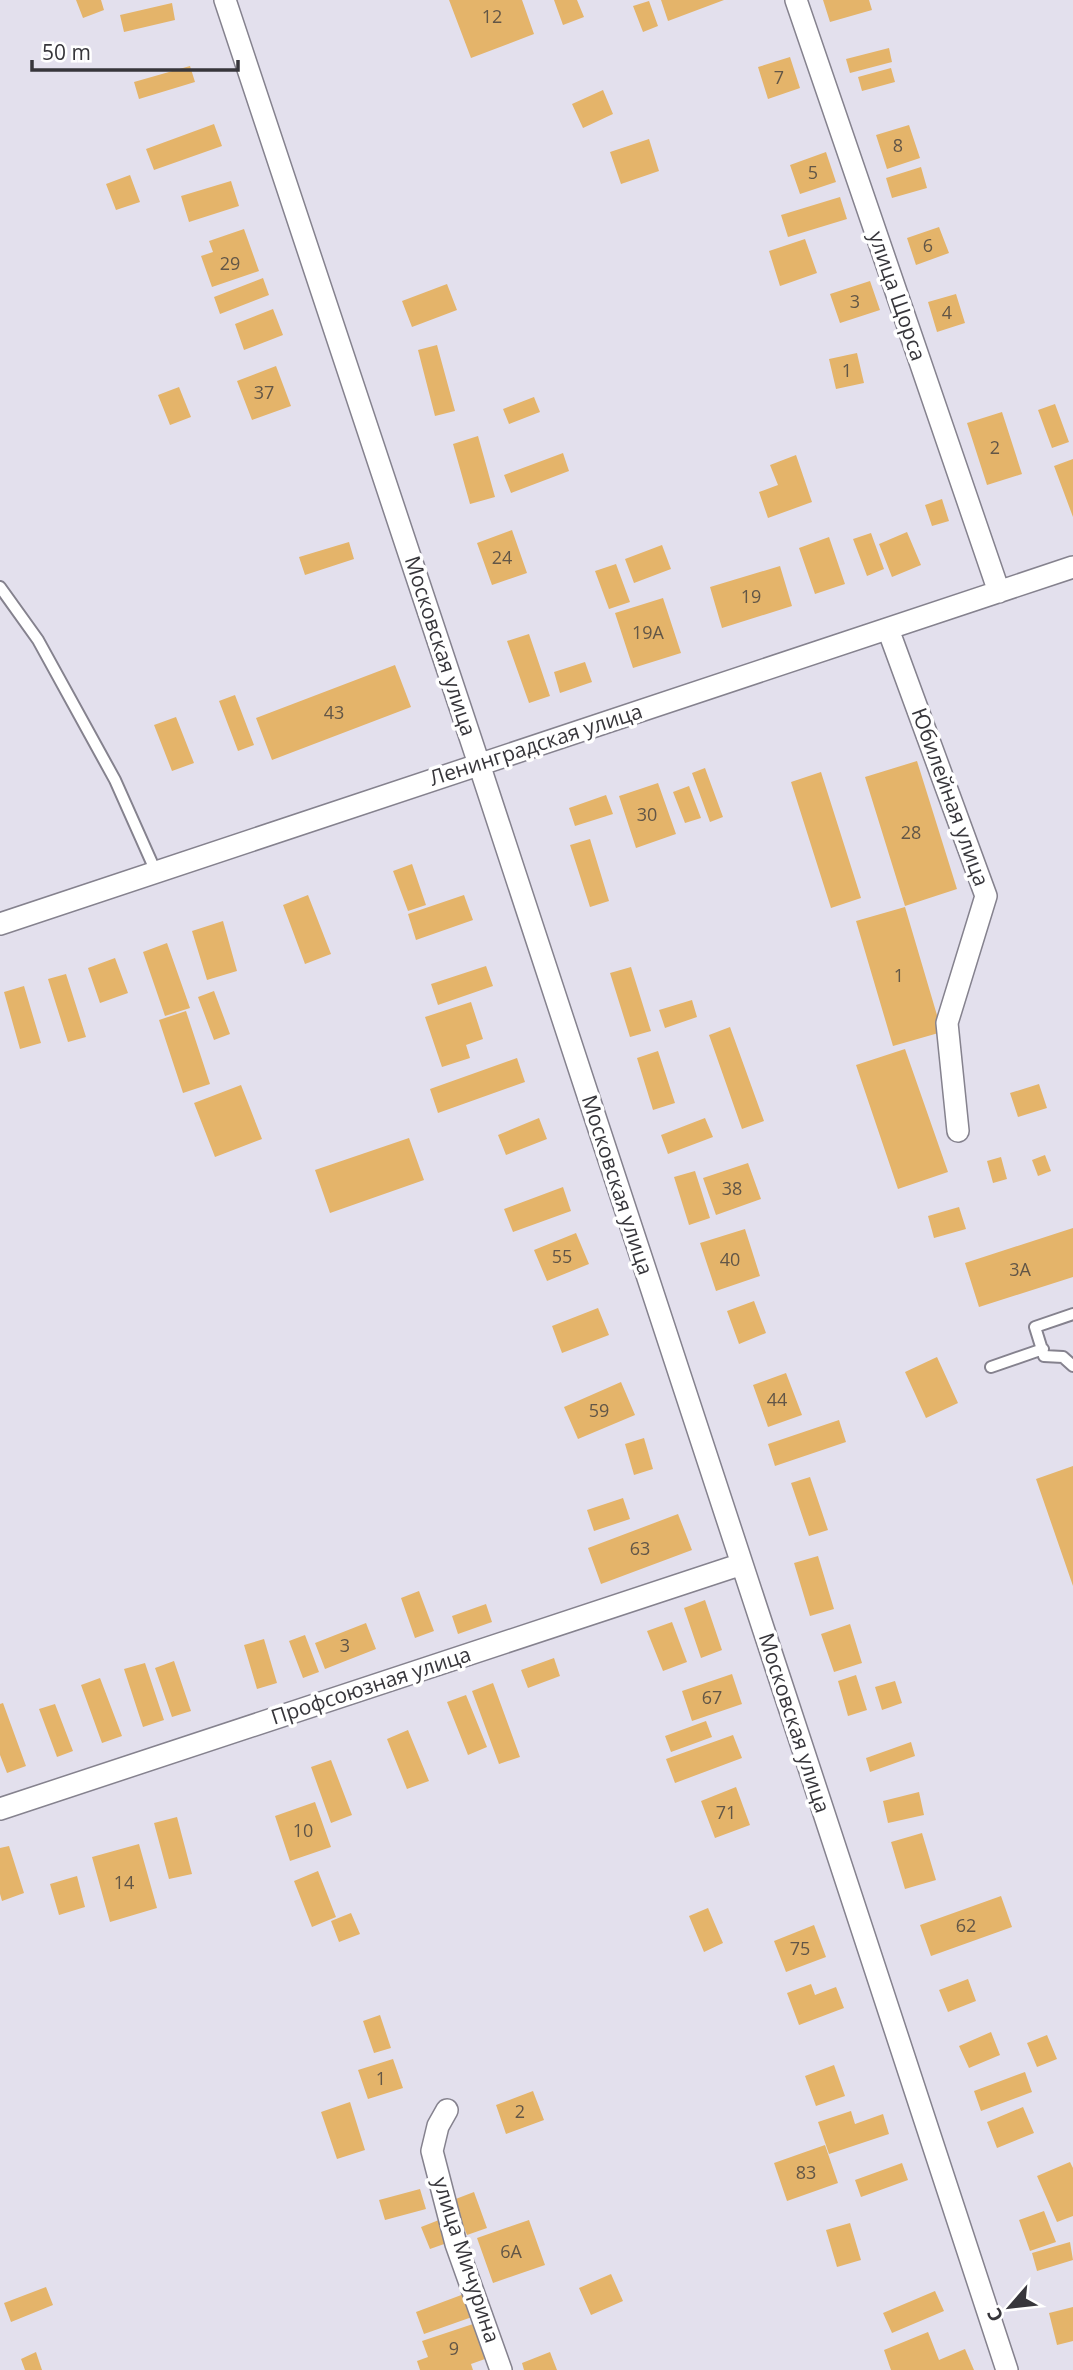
<svg xmlns="http://www.w3.org/2000/svg" width="1073" height="2370" viewBox="0 0 1073 2370" font-family="'Open Sans',sans-serif">
<rect width="100%" height="100%" fill="#e3e0ed"/>
<path fill="#e4b46a" d="M 76,0 L 101,0 L 104,10 L 83,18 Z
M 449,0 L 522,0 L 534,34 L 471,58 Z
M 554,0 L 577,0 L 584,17 L 563,25 Z
M 661,0 L 724,0 L 668,21 Z
M 823,0 L 869,0 L 872,10 L 830,22 Z
M 649,1 L 658,26 L 643,32 L 633,6 Z
M 172,3 L 175,20 L 124,32 L 120,15 Z
M 889,48 L 892,62 L 850,73 L 846,59 Z
M 790,57 L 800,88 L 768,99 L 758,67 Z
M 190,66 L 195,82 L 139,99 L 134,82 Z
M 891,68 L 895,82 L 862,91 L 858,77 Z
M 603,90 L 613,114 L 583,128 L 572,104 Z
M 214,124 L 222,146 L 154,170 L 146,149 Z
M 909,125 L 920,158 L 887,169 L 876,135 Z
M 649,139 L 659,171 L 621,184 L 610,152 Z
M 826,152 L 836,182 L 800,194 L 790,165 Z
M 921,167 L 927,188 L 892,198 L 886,178 Z
M 130,175 L 140,202 L 116,210 L 106,184 Z
M 231,181 L 239,206 L 189,222 L 181,196 Z
M 840,197 L 847,219 L 788,237 L 781,215 Z
M 939,227 L 949,253 L 916,265 L 907,238 Z
M 244,229 L 259,271 L 212,287 L 201,256 L 213,252 L 209,241 Z
M 805,239 L 817,273 L 780,286 L 769,251 Z
M 263,278 L 269,295 L 220,314 L 214,297 Z
M 870,281 L 880,310 L 840,323 L 830,294 Z
M 447,284 L 457,310 L 412,327 L 402,301 Z
M 956,294 L 965,323 L 937,332 L 928,302 Z
M 273,309 L 283,335 L 244,350 L 235,324 Z
M 437,345 L 455,411 L 435,416 L 418,350 Z
M 857,353 L 864,383 L 836,389 L 829,359 Z
M 276,366 L 291,406 L 252,420 L 237,381 Z
M 179,387 L 191,417 L 170,425 L 158,395 Z
M 534,397 L 540,412 L 509,424 L 503,409 Z
M 1055,404 L 1069,442 L 1052,448 L 1038,410 Z
M 1002,412 L 1022,474 L 987,485 L 967,423 Z
M 478,436 L 495,497 L 470,504 L 453,444 Z
M 563,453 L 569,471 L 511,493 L 504,475 Z
M 796,455 L 812,502 L 768,518 L 759,492 L 778,485 L 770,465 Z
M 1073,459 L 1073,517 L 1054,466 Z
M 942,499 L 949,521 L 932,526 L 925,505 Z
M 512,530 L 527,573 L 492,585 L 477,543 Z
M 907,532 L 921,565 L 892,577 L 879,544 Z
M 871,533 L 884,569 L 867,576 L 853,539 Z
M 829,537 L 845,584 L 815,594 L 799,548 Z
M 349,542 L 354,559 L 305,575 L 299,557 Z
M 662,545 L 671,569 L 634,583 L 625,559 Z
M 616,564 L 630,602 L 609,609 L 595,571 Z
M 780,566 L 792,606 L 722,628 L 710,587 Z
M 663,598 L 681,653 L 633,668 L 615,613 Z
M 529,634 L 550,696 L 529,703 L 507,641 Z
M 585,662 L 592,682 L 560,693 L 554,672 Z
M 395,665 L 411,707 L 272,760 L 256,718 Z
M 235,695 L 254,745 L 238,751 L 219,701 Z
M 176,717 L 194,763 L 172,771 L 154,725 Z
M 917,761 L 957,889 L 905,906 L 865,777 Z
M 705,768 L 723,817 L 710,822 L 692,773 Z
M 821,772 L 861,898 L 831,908 L 791,782 Z
M 658,783 L 676,834 L 636,848 L 619,796 Z
M 689,786 L 701,818 L 685,823 L 673,792 Z
M 606,795 L 613,814 L 575,826 L 569,808 Z
M 590,839 L 609,901 L 590,907 L 570,845 Z
M 412,864 L 426,905 L 408,911 L 393,871 Z
M 308,895 L 331,954 L 305,964 L 283,905 Z
M 464,895 L 473,920 L 416,940 L 408,914 Z
M 905,907 L 942,1032 L 893,1046 L 856,921 Z
M 223,921 L 237,971 L 207,980 L 192,931 Z
M 167,943 L 190,1008 L 165,1016 L 143,952 Z
M 115,958 L 128,993 L 100,1003 L 88,968 Z
M 486,966 L 493,986 L 438,1005 L 431,984 Z
M 631,967 L 651,1031 L 630,1037 L 610,973 Z
M 66,974 L 86,1037 L 68,1042 L 48,979 Z
M 24,986 L 41,1043 L 20,1049 L 4,992 Z
M 214,991 L 230,1034 L 214,1040 L 198,997 Z
M 692,1000 L 697,1017 L 665,1028 L 659,1010 Z
M 471,1002 L 483,1039 L 466,1045 L 470,1058 L 442,1067 L 425,1017 Z
M 186,1011 L 210,1084 L 183,1093 L 159,1020 Z
M 730,1027 L 764,1121 L 742,1129 L 709,1035 Z
M 905,1049 L 948,1172 L 898,1189 L 856,1065 Z
M 658,1051 L 675,1103 L 653,1110 L 637,1058 Z
M 517,1058 L 525,1082 L 438,1113 L 430,1089 Z
M 1039,1084 L 1047,1108 L 1018,1117 L 1010,1093 Z
M 241,1085 L 262,1139 L 215,1157 L 194,1103 Z
M 539,1118 L 547,1139 L 506,1155 L 498,1135 Z
M 705,1118 L 713,1137 L 668,1154 L 661,1135 Z
M 409,1138 L 424,1180 L 330,1213 L 315,1170 Z
M 1045,1155 L 1051,1171 L 1038,1176 L 1032,1160 Z
M 1001,1157 L 1007,1179 L 993,1183 L 987,1161 Z
M 748,1163 L 761,1199 L 716,1215 L 703,1178 Z
M 695,1171 L 710,1218 L 689,1225 L 674,1177 Z
M 563,1187 L 571,1211 L 513,1232 L 504,1209 Z
M 959,1207 L 966,1229 L 934,1238 L 928,1216 Z
M 1073,1228 L 1073,1277 L 979,1307 L 965,1263 Z
M 745,1229 L 760,1276 L 716,1291 L 700,1243 Z
M 576,1233 L 589,1264 L 547,1281 L 534,1250 Z
M 754,1301 L 766,1333 L 739,1344 L 727,1311 Z
M 598,1308 L 609,1335 L 562,1353 L 552,1326 Z
M 937,1357 L 958,1403 L 926,1418 L 905,1372 Z
M 786,1373 L 802,1415 L 768,1427 L 753,1385 Z
M 621,1382 L 635,1415 L 578,1439 L 564,1407 Z
M 839,1420 L 846,1442 L 775,1466 L 768,1444 Z
M 644,1438 L 653,1469 L 634,1475 L 625,1444 Z
M 1073,1466 L 1073,1586 L 1036,1479 Z
M 810,1477 L 828,1530 L 809,1536 L 791,1483 Z
M 623,1498 L 630,1519 L 594,1531 L 587,1510 Z
M 678,1514 L 692,1550 L 601,1584 L 588,1548 Z
M 818,1556 L 834,1609 L 810,1616 L 794,1563 Z
M 419,1591 L 434,1631 L 415,1638 L 401,1598 Z
M 705,1600 L 722,1650 L 701,1658 L 684,1608 Z
M 486,1604 L 492,1622 L 458,1634 L 452,1616 Z
M 672,1622 L 687,1662 L 663,1671 L 647,1631 Z
M 366,1623 L 376,1649 L 325,1669 L 315,1643 Z
M 850,1624 L 862,1663 L 834,1672 L 821,1634 Z
M 305,1635 L 319,1672 L 303,1678 L 289,1641 Z
M 264,1639 L 277,1683 L 257,1689 L 244,1645 Z
M 554,1658 L 560,1676 L 528,1688 L 521,1670 Z
M 174,1661 L 191,1711 L 172,1717 L 155,1668 Z
M 145,1663 L 164,1720 L 143,1727 L 124,1669 Z
M 732,1674 L 742,1704 L 692,1721 L 682,1691 Z
M 856,1675 L 867,1710 L 848,1716 L 838,1681 Z
M 100,1678 L 122,1736 L 102,1743 L 81,1685 Z
M 895,1681 L 902,1703 L 882,1710 L 875,1687 Z
M 493,1683 L 520,1757 L 499,1764 L 472,1691 Z
M 466,1695 L 487,1747 L 468,1755 L 447,1702 Z
M 3,1703 L 26,1766 L 7,1773 L 0,1755 L 0,1704 Z
M 55,1704 L 73,1751 L 57,1757 L 39,1709 Z
M 706,1721 L 712,1737 L 671,1752 L 665,1736 Z
M 408,1730 L 429,1781 L 407,1789 L 387,1739 Z
M 733,1735 L 742,1758 L 675,1783 L 666,1759 Z
M 911,1742 L 915,1756 L 870,1772 L 866,1758 Z
M 331,1760 L 352,1815 L 331,1823 L 311,1767 Z
M 736,1787 L 750,1825 L 715,1838 L 701,1801 Z
M 919,1792 L 924,1815 L 888,1823 L 883,1801 Z
M 315,1802 L 331,1847 L 290,1861 L 275,1816 Z
M 177,1817 L 192,1874 L 169,1879 L 154,1823 Z
M 922,1833 L 936,1880 L 905,1889 L 891,1842 Z
M 139,1844 L 157,1908 L 110,1922 L 92,1857 Z
M 9,1846 L 24,1893 L 2,1901 L 0,1894 L 0,1848 Z
M 318,1871 L 336,1917 L 312,1927 L 294,1881 Z
M 77,1876 L 85,1907 L 59,1915 L 50,1884 Z
M 1001,1896 L 1012,1927 L 931,1956 L 920,1925 Z
M 708,1908 L 723,1943 L 704,1952 L 689,1916 Z
M 351,1913 L 360,1934 L 339,1942 L 331,1921 Z
M 814,1925 L 826,1957 L 786,1972 L 774,1941 Z
M 968,1979 L 976,2001 L 948,2012 L 939,1990 Z
M 811,1984 L 815,1995 L 836,1987 L 844,2008 L 799,2025 L 787,1993 Z
M 380,2015 L 391,2048 L 374,2053 L 363,2021 Z
M 991,2032 L 1000,2055 L 969,2068 L 959,2046 Z
M 1047,2035 L 1057,2059 L 1037,2067 L 1027,2043 Z
M 393,2059 L 403,2088 L 368,2099 L 358,2070 Z
M 834,2065 L 845,2096 L 816,2106 L 805,2076 Z
M 1025,2072 L 1032,2092 L 981,2111 L 974,2091 Z
M 533,2091 L 544,2120 L 506,2134 L 496,2105 Z
M 350,2102 L 365,2150 L 337,2159 L 321,2112 Z
M 1023,2107 L 1034,2133 L 997,2148 L 987,2122 Z
M 851,2111 L 855,2124 L 883,2114 L 889,2134 L 829,2154 L 818,2122 Z
M 825,2145 L 838,2183 L 787,2201 L 774,2163 Z
M 1070,2162 L 1073,2168 L 1073,2216 L 1057,2222 L 1037,2176 Z
M 902,2163 L 908,2180 L 861,2197 L 855,2180 Z
M 420,2189 L 426,2209 L 385,2220 L 379,2200 Z
M 474,2192 L 487,2228 L 467,2235 L 453,2200 Z
M 1044,2211 L 1056,2242 L 1030,2251 L 1019,2220 Z
M 439,2220 L 447,2243 L 430,2249 L 421,2227 Z
M 529,2220 L 545,2265 L 493,2283 L 477,2238 Z
M 850,2223 L 861,2260 L 837,2267 L 826,2230 Z
M 1070,2242 L 1073,2260 L 1037,2271 L 1032,2253 Z
M 611,2274 L 623,2301 L 591,2315 L 579,2288 Z
M 46,2287 L 53,2305 L 11,2322 L 4,2303 Z
M 935,2291 L 944,2311 L 892,2333 L 883,2313 Z
M 464,2294 L 472,2317 L 424,2334 L 416,2312 Z
M 1073,2307 L 1073,2341 L 1057,2345 L 1049,2313 Z
M 473,2324 L 485,2359 L 471,2364 L 473,2370 L 420,2370 L 417,2361 L 428,2357 L 422,2341 Z
M 928,2332 L 939,2360 L 965,2349 L 974,2370 L 891,2370 L 884,2350 Z
M 36,2352 L 42,2370 L 25,2370 L 21,2359 Z
M 550,2352 L 557,2370 L 524,2370 L 522,2363 Z"/>
<g fill="none" stroke-linecap="round" stroke-linejoin="round">
<g stroke="#85828e" stroke-width="14">
<path id="service" d="M 0,587 L 38,640 L 115,780 L 156,872
M 1073,1314 L 1035,1327 L 1044,1356 L 1063,1357 L 1073,1366
M 991,1367 L 1043,1349"/>
</g>
<g stroke="#85828e" stroke-width="24">
<path id="minor" d="M 225,0 L 479,764 L 1007,2370
M 796,0 L 999,592
M 888,629 L 986,896 L 947,1023 L 958,1131
M 0,924 L 1073,567
M 0,1809 L 742,1564
M 447,2110 L 438,2126 L 432,2151 L 456,2244 L 501,2370"/>
</g>
<use href="#service" stroke="#fff" stroke-width="10"/>
<use href="#minor" stroke="#fff" stroke-width="21"/>
</g>
<g text-anchor="middle" stroke-width="7" stroke-linejoin="round" paint-order="stroke">
<g font-size="18" fill="#625647">
<text x="492" y="23">12</text>
<text x="779" y="84">7</text>
<text x="898" y="152">8</text>
<text x="813" y="179">5</text>
<text x="928" y="252">6</text>
<text x="230" y="270">29</text>
<text x="855" y="308">3</text>
<text x="947" y="319">4</text>
<text x="847" y="377">1</text>
<text x="264" y="399">37</text>
<text x="995" y="454">2</text>
<text x="502" y="564">24</text>
<text x="751" y="603">19</text>
<text x="648" y="639">19А</text>
<text x="334" y="719">43</text>
<text x="647" y="821">30</text>
<text x="911" y="839">28</text>
<text x="899" y="982">1</text>
<text x="732" y="1195">38</text>
<text x="562" y="1263">55</text>
<text x="730" y="1266">40</text>
<text x="1020" y="1276">3А</text>
<text x="777" y="1406">44</text>
<text x="599" y="1417">59</text>
<text x="640" y="1555">63</text>
<text x="345" y="1652">3</text>
<text x="712" y="1704">67</text>
<text x="726" y="1819">71</text>
<text x="303" y="1837">10</text>
<text x="124" y="1889">14</text>
<text x="966" y="1932">62</text>
<text x="800" y="1955">75</text>
<text x="381" y="2085">1</text>
<text x="520" y="2118">2</text>
<text x="806" y="2179">83</text>
<text x="511" y="2258">6А</text>
<text x="454" y="2355">9</text>
</g>
<g font-size="21" fill="#37363b" stroke="#fff">
<text transform="translate(897 296) rotate(71)" y="7">улица Щорса</text>
<text transform="translate(440 646) rotate(72)" y="7">Московская улица</text>
<text transform="translate(536 745) rotate(-18)" y="7">Ленинградская улица</text>
<text transform="translate(950 797) rotate(70)" y="7">Юбилейная улица</text>
<text transform="translate(617 1185) rotate(72)" y="7">Московская улица</text>
<text transform="translate(371 1686) rotate(-18)" y="7">Профсоюзная улица</text>
<text transform="translate(794 1723) rotate(72)" y="7">Московская улица</text>
<text transform="translate(466 2260) rotate(72)" y="7">улица Мичурина</text>
</g>
</g>
<g transform="translate(1010 2307) rotate(242)" stroke="#ffffff" stroke-width="5" paint-order="stroke">
<path d="M0-5L12 26L0 18L-12 26Z" fill="#37363b"/>
<text y="-10" font-size="19" font-weight="bold" text-anchor="middle" fill="#37363b">С</text>
</g>
<path d="M32 60v10h206v-10" fill="none" stroke="#37363b" stroke-width="3.5"/>
<text x="42" y="60" font-size="21" fill="#37363b" stroke="#ffffff" stroke-width="5" paint-order="stroke">50 m</text>
</svg>
